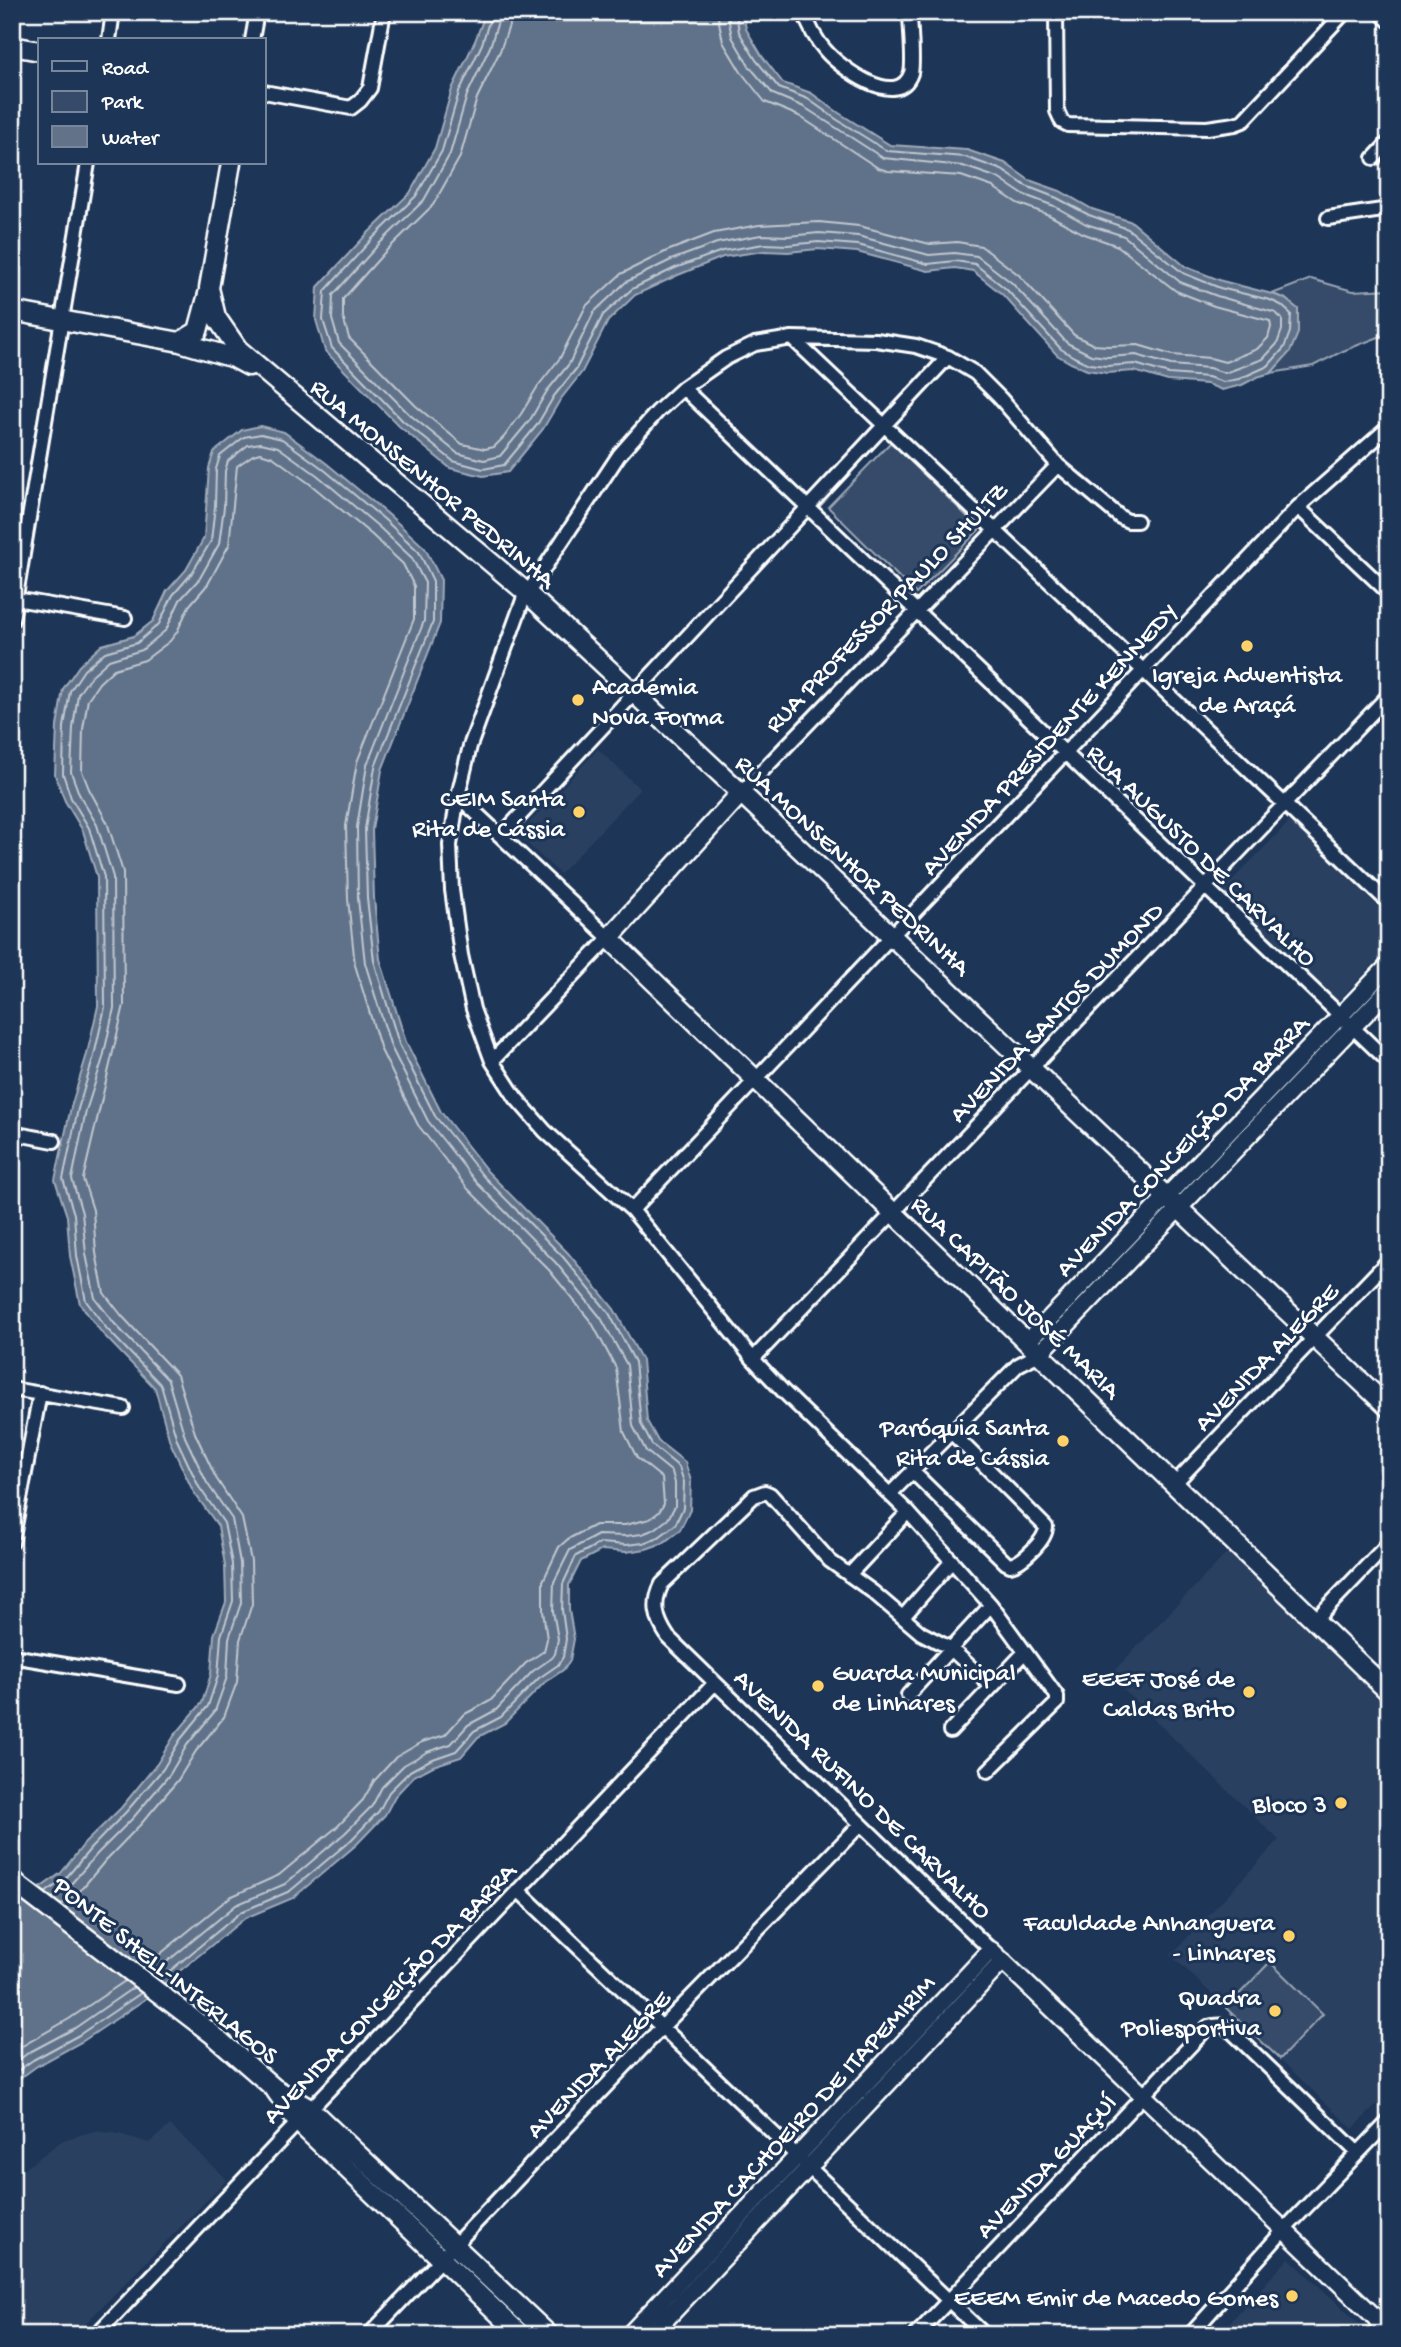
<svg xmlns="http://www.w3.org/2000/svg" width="1401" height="2347" viewBox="0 0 1401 2347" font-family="'Gochi Hand',sans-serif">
<rect width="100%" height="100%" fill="#1d3557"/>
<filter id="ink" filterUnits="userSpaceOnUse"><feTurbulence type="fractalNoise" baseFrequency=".0143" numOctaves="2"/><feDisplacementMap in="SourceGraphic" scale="14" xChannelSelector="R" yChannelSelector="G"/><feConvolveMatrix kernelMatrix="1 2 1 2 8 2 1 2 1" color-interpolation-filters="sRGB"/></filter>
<g filter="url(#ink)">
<path fill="#2a4161" d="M 598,749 L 640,789 L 560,874 L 518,835 Z
M 1290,821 L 1389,917 L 1389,948 L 1337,1002 L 1222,891 Z
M 1228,1552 L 1389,1708 L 1389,2092 L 1353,2129 L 1171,1955 L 1279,1840 L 1109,1676 Z
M 170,2125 L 227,2180 L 74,2335 L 26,2335 L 12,2322 L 12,2178 L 63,2140 L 94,2131 L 120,2134 L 149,2143 Z
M 1289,2258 L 1371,2335 L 1218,2335 Z"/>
<path fill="#364b69" stroke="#9aa5b4" stroke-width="2" d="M 1311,279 L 1353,291 L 1389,289 L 1389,333 L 1343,351 L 1313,366 L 1271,373 C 1292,350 1297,341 1298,310 L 1284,298 L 1272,294 Z
M 891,442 L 980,529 L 916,594 L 828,507 Z
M 1270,1962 L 1323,2014 L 1280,2059 L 1226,2008 Z"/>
<path fill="#617289" stroke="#a0aab8" stroke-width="2" d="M 486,12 L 743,12 L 746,29 L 762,56 L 783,83 L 811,93 L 839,113 L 890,145 L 967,150 L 1005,163 L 1029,180 L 1060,191 L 1092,209 L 1132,222 L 1186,267 L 1222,281 L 1272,294 L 1284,298 L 1298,309 L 1298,333 L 1290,352 L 1271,373 L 1257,377 L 1242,385 L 1222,390 L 1207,384 L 1168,381 L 1134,371 L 1107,373 L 1087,370 L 1071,363 L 1057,355 L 1002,294 L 973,271 L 955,268 L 928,271 L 857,252 L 818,249 L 788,252 L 764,251 L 723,257 L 678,275 L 635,295 L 608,321 L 582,372 L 560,400 L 543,429 L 508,472 L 483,476 L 450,468 L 399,426 L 325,351 L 316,320 L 318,287 L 367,234 L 410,193 L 435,148 L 452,89 L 475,41 Z
M 260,426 L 284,432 L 326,463 L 389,515 L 425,548 L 441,580 L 440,623 L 382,770 L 372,830 L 374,898 L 380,959 L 406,1042 L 441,1112 L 488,1172 L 568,1253 L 614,1309 L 642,1360 L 647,1421 L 658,1441 L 685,1462 L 691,1481 L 690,1510 L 680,1530 L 663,1543 L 646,1549 L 626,1552 L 602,1550 L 581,1561 L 569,1585 L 569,1610 L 574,1639 L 570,1660 L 563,1670 L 544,1683 L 505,1723 L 478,1737 L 461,1757 L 433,1766 L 414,1776 L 395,1796 L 385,1815 L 356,1845 L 293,1898 L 245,1918 L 144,2000 L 83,2041 L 37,2066 L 12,2084 L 12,1908 L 61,1873 L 85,1843 L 121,1808 L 157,1764 L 174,1736 L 202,1703 L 211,1674 L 214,1635 L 226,1602 L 225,1565 L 218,1526 L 193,1491 L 170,1442 L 155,1388 L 102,1333 L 80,1304 L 70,1256 L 67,1216 L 55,1180 L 71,1107 L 87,1054 L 98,1006 L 97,877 L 83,831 L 65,801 L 55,775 L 57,726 L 63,689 L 79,666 L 102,645 L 134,636 L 153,621 L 167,591 L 186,570 L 204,538 L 209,468 L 214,452 L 242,430 Z"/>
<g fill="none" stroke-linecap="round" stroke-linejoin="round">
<path stroke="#c0c7d0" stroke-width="2" d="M 492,12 L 482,44 L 459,92 L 442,151 L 416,196 L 372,239 L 325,291 L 323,320 L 332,348 L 403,421 L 453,461 L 483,469 L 504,465 L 537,425 L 554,396 L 576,369 L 603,315 L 632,289 L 675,268 L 722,251 L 764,244 L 788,245 L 818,242 L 858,245 L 928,264 L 955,261 L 975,264 L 1006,289 L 1061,349 L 1074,357 L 1089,364 L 1107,366 L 1135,364 L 1169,374 L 1208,377 L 1223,382 L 1239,379 L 1268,366 L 1284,348 L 1290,332 L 1291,314 L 1281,305 L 1270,300 L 1220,288 L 1183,273 L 1128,229 L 1089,215 L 1057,198 L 1026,186 L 1002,170 L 965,157 L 887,151 L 836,119 L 808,99 L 779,88 L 756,60 L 739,32 L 736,12
M 501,12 L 490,47 L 467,95 L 450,154 L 424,200 L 378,245 L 333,295 L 332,319 L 339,343 L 409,414 L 457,453 L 484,460 L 500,456 L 530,420 L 547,391 L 569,364 L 594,312 L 626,282 L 671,260 L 717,243 L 761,235 L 788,236 L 819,233 L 858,236 L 929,255 L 954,253 L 977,256 L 1012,283 L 1067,343 L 1091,355 L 1107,357 L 1136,355 L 1171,365 L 1209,368 L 1225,373 L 1263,359 L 1277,344 L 1282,330 L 1282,319 L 1276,313 L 1217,296 L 1180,282 L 1124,236 L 1086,224 L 1054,206 L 1022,194 L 998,178 L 963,166 L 883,158 L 804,107 L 773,94 L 749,66 L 732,37 L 727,12
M 512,12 L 510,23 L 500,51 L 477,98 L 460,157 L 433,205 L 385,252 L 343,299 L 343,317 L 349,338 L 416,406 L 462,444 L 485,449 L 494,447 L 504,437 L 521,414 L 538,386 L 560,358 L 586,306 L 621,274 L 667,251 L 714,233 L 759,225 L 819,222 L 859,226 L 930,244 L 957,242 L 981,246 L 1019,275 L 1074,335 L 1094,345 L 1108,346 L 1138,345 L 1172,355 L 1210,358 L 1225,362 L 1257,349 L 1268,338 L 1271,327 L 1270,321 L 1214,306 L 1176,291 L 1118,246 L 1082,233 L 1049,215 L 1017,203 L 993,187 L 961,176 L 888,171 L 878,168 L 799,116 L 765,102 L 741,72 L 723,42 L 717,12
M 45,1893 L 66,1878 L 91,1848 L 126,1812 L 163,1769 L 180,1740 L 208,1706 L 218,1676 L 221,1636 L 233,1601 L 232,1564 L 224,1523 L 199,1487 L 177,1440 L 161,1385 L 107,1329 L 86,1301 L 77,1256 L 74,1214 L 63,1179 L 78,1109 L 94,1056 L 105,1007 L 104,877 L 89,828 L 71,798 L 63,774 L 64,727 L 70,691 L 84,670 L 105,652 L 137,643 L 159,624 L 173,595 L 192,573 L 211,541 L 215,506 L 216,469 L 220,456 L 244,437 L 261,434 L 282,439 L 322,468 L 385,520 L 419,552 L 433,581 L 433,622 L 375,767 L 365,829 L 367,898 L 374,961 L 399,1044 L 435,1116 L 483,1176 L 563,1257 L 609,1313 L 635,1362 L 641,1424 L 652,1445 L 679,1467 L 684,1482 L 683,1508 L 675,1525 L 659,1537 L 643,1543 L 626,1545 L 600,1543 L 576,1556 L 563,1584 L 562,1610 L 566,1639 L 563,1657 L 558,1665 L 539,1678 L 501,1717 L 474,1731 L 456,1751 L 430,1760 L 410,1771 L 389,1792 L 379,1811 L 351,1840 L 290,1891 L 241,1912 L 159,1980
M 52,1898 L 71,1884 L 97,1854 L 133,1818 L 170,1774 L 187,1745 L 215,1711 L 227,1677 L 229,1638 L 241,1603 L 240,1563 L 232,1519 L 207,1483 L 185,1437 L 168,1380 L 114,1323 L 95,1298 L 86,1254 L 82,1213 L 72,1179 L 86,1111 L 103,1058 L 114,1008 L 113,877 L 97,825 L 79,794 L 71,772 L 73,728 L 78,694 L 91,676 L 109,660 L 142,650 L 166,630 L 180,600 L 200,578 L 219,544 L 224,507 L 225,471 L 228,461 L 248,445 L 261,443 L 278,447 L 317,475 L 379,527 L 412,558 L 425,583 L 424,621 L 367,765 L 357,827 L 358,899 L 365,963 L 391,1047 L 428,1121 L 476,1182 L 556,1263 L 601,1318 L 627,1365 L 633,1426 L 646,1451 L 672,1472 L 675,1483 L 675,1506 L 668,1519 L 655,1529 L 642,1534 L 626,1536 L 598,1535 L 570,1550 L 554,1582 L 553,1611 L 558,1639 L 555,1654 L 552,1658 L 533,1671 L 496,1710 L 468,1725 L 451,1744 L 427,1752 L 404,1765 L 382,1787 L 372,1806 L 345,1833 L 285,1884 L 236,1905 L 152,1974
M 61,1905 L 79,1892 L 105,1861 L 141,1824 L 178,1780 L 196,1751 L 224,1717 L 237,1682 L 240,1640 L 252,1604 L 251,1561 L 242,1518 L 216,1478 L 195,1433 L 177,1375 L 122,1316 L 104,1293 L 96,1253 L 93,1210 L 83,1179 L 124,1005 L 123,872 L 107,822 L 89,789 L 82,771 L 83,729 L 88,699 L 99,683 L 114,669 L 145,660 L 170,641 L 177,632 L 189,606 L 208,584 L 229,545 L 237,466 L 253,455 L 260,453 L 273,457 L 310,484 L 372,535 L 403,564 L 414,586 L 414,619 L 357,762 L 346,826 L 348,899 L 355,965 L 381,1050 L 418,1125 L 468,1189 L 549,1270 L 592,1323 L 616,1368 L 624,1432 L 637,1458 L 662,1478 L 664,1504 L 659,1512 L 650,1519 L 625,1525 L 595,1525 L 568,1539 L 559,1547 L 543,1581 L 543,1611 L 547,1639 L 544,1651 L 526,1663 L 490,1701 L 463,1715 L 445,1735 L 422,1742 L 396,1757 L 374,1781 L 363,1800 L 338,1826 L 279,1875 L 230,1897 L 143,1968
M 12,2052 L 69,2019 L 125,1981
M 12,2065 L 28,2053 L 75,2028 L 134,1987
M 12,2075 L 33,2060 L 79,2035 L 141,1993"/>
<g stroke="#fff" stroke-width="18">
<path id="minor" d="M 804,12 C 809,27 815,39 825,50 C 839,67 898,111 911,73 C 914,61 910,26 910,12
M 1056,12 L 1057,111 L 1062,122 L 1068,125 L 1207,128 L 1235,124 L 1243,121 L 1345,12
M 1380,12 L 1389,21
M 109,40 L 113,12
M 252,40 L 257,12
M 264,92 L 351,108 L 360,101 L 370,88 L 384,12
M 1374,158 L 1389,142
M 1328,218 L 1389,209
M 792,338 L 1389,903
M 683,388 L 1389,1062
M 1298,507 L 1389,593
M 16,599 L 125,618
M 12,620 L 88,163
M 741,793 L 1058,465
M 458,796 L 609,938 L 492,1061
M 501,836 L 948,357
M 12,1133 L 54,1141
M 632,1210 L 1298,507 L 1389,427
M 753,1359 L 1389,695
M 12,1389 L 123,1408
M 912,1471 L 1006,1563 L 1010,1565 C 1022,1563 1046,1540 1046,1527 L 951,1432
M 1174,1484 L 1389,1260
M 891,1493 L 1018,1365 L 1039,1354
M 12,1542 L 40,1393
M 849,1575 L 908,1512
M 903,1617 L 952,1561
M 1315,1620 L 1389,1543
M 12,1656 L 179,1684
M 908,1695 L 991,1605
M 950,1731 L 1025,1652
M 988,1771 L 1057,1703 L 1057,1696 L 991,1605 L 908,1512 L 783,1391 L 753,1359 L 632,1210 L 545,1131 L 516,1098 L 492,1061 L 473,1009 L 461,955 L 452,890 L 450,845 L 458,796 L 470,746 L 523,600 L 619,455 L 657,412 L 683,388 L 726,358 L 755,344 L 792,338 L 876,340 L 916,346 L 948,357 L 975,373 L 1000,398 L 1058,465 L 1120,517 L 1128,521 L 1137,521
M 518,1890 L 985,2335
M 991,1950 L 668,1637 C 656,1619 652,1604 662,1584 L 754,1496 L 765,1492 L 770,1494 L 830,1561 L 873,1592 L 921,1633 L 950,1648 L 992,1687
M 96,2335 L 715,1683
M 369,2335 L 662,2027 L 861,1824
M 916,2335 L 1208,2027 C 1217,2025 1222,2024 1230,2030 L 1358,2153
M 1190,2335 L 1284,2230 L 1389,2121"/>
</g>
<g stroke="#fff" stroke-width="21">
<path id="tertiary" d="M 1027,1342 L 1389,965
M 1039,1354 L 1389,989
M 629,2335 L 991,1950 L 1376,2318 L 1386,2335
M 651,2335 L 1003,1961"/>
</g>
<g stroke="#fff" stroke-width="23">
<path id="secondary" d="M 12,46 L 40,51
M 231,163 L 209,288 L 216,317 L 238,349 L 527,593 L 741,793 L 1389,1408
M 12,311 L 180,342 L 234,358 L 249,366
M 180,342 L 198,331 L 208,294
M 741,793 L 609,938 L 1389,1692
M 12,1878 L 19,1886 L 211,2033 L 274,2088 L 310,2109 L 549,2335
M 276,2091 L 298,2122 L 521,2335"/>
</g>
<use href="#minor" stroke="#1d3557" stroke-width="12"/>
<use href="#tertiary" stroke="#1d3557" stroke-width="16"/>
<use href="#secondary" stroke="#1d3557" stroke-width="18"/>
</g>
</g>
<g fill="#ffd166" stroke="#1d3557" stroke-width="2.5">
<circle cx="1247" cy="646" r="7"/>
<circle cx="578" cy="700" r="7"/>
<circle cx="579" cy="812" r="7"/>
<circle cx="1063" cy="1441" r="7"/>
<circle cx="818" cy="1686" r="7"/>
<circle cx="1249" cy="1692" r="7"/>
<circle cx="1341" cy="1803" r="7"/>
<circle cx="1289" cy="1936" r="7"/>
<circle cx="1275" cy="2011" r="7"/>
<circle cx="1292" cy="2296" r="7"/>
</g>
<g text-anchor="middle" stroke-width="6" stroke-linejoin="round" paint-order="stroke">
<g font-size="26" fill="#fff" stroke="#1d3557">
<text transform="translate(434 482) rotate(40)" y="9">RUA MONSENHOR PEDRINHA</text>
<text transform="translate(885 606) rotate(-46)" y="9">RUA PROFESSOR PAULO SHULTZ</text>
<text transform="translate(1048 738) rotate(-47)" y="9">AVENIDA PRESIDENTE KENNEDY</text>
<text transform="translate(1203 854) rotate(44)" y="9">RUA AUGUSTO DE CARVALHO</text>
<text transform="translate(854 864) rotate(43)" y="9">RUA MONSENHOR PEDRINHA</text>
<text transform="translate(1055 1011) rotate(-46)" y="9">AVENIDA SANTOS DUMOND</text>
<text transform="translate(1181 1145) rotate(-46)" y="9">AVENIDA CONCEIÇÃO DA BARRA</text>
<text transform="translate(1017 1296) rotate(44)" y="9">RUA CAPITÃO JOSÉ MARIA</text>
<text transform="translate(1265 1356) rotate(-46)" y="9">AVENIDA ALEGRE</text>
<text transform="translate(864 1793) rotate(44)" y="9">AVENIDA RUFINO DE CARVALHO</text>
<text transform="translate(167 1969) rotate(39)" y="9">PONTE SHELL-INTERLAGOS</text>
<text transform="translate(388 1992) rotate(-46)" y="9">AVENIDA CONCEIÇÃO DA BARRA</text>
<text transform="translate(597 2063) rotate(-46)" y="9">AVENIDA ALEGRE</text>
<text transform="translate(792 2125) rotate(-47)" y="9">AVENIDA CACHOEIRO DE ITAPEMIRIM</text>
<text transform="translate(1045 2165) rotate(-46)" y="9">AVENIDA GUAÇUÍ</text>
</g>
<g font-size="26" fill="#fff" stroke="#1d3557" text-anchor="end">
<text x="1247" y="682" text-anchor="middle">Igreja Adventista<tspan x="1247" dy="30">de Araçá</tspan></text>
<text x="592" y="694" text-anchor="start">Academia<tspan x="592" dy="30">Nova Forma</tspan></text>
<text x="565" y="806">CEIM Santa<tspan x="565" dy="30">Rita de Cássia</tspan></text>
<text x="1049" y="1435">Paróquia Santa<tspan x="1049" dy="30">Rita de Cássia</tspan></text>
<text x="832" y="1680" text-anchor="start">Guarda Municipal<tspan x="832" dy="30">de Linhares</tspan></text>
<text x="1235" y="1686">EEEF José de<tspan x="1235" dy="30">Caldas Brito</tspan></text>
<text x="1327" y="1812">Bloco 3</text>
<text x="1275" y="1930">Faculdade Anhanguera<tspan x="1275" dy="30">- Linhares</tspan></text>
<text x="1261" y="2005">Quadra<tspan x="1261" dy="30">Poliesportiva</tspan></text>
<text x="1278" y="2305">EEEM Emir de Macedo Gomes</text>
</g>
</g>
<rect width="1401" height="2347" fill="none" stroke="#1d3557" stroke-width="42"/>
<rect x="21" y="21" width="1359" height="2305" fill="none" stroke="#fff" stroke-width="2.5" filter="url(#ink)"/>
<rect x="38" y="38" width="228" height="126" fill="#1d3557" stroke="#77869a" stroke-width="2"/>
<rect x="52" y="61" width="35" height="10" fill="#1d3557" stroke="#77869a" stroke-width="2"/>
<text x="102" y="74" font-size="21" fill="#ffffff">Road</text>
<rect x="52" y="91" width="35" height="21" fill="#364b69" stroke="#77869a" stroke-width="2"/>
<text x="102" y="108" font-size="21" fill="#ffffff">Park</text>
<rect x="52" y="126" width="35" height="21" fill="#617289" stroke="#77869a" stroke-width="2"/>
<text x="102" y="144" font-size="21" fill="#ffffff">Water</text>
</svg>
